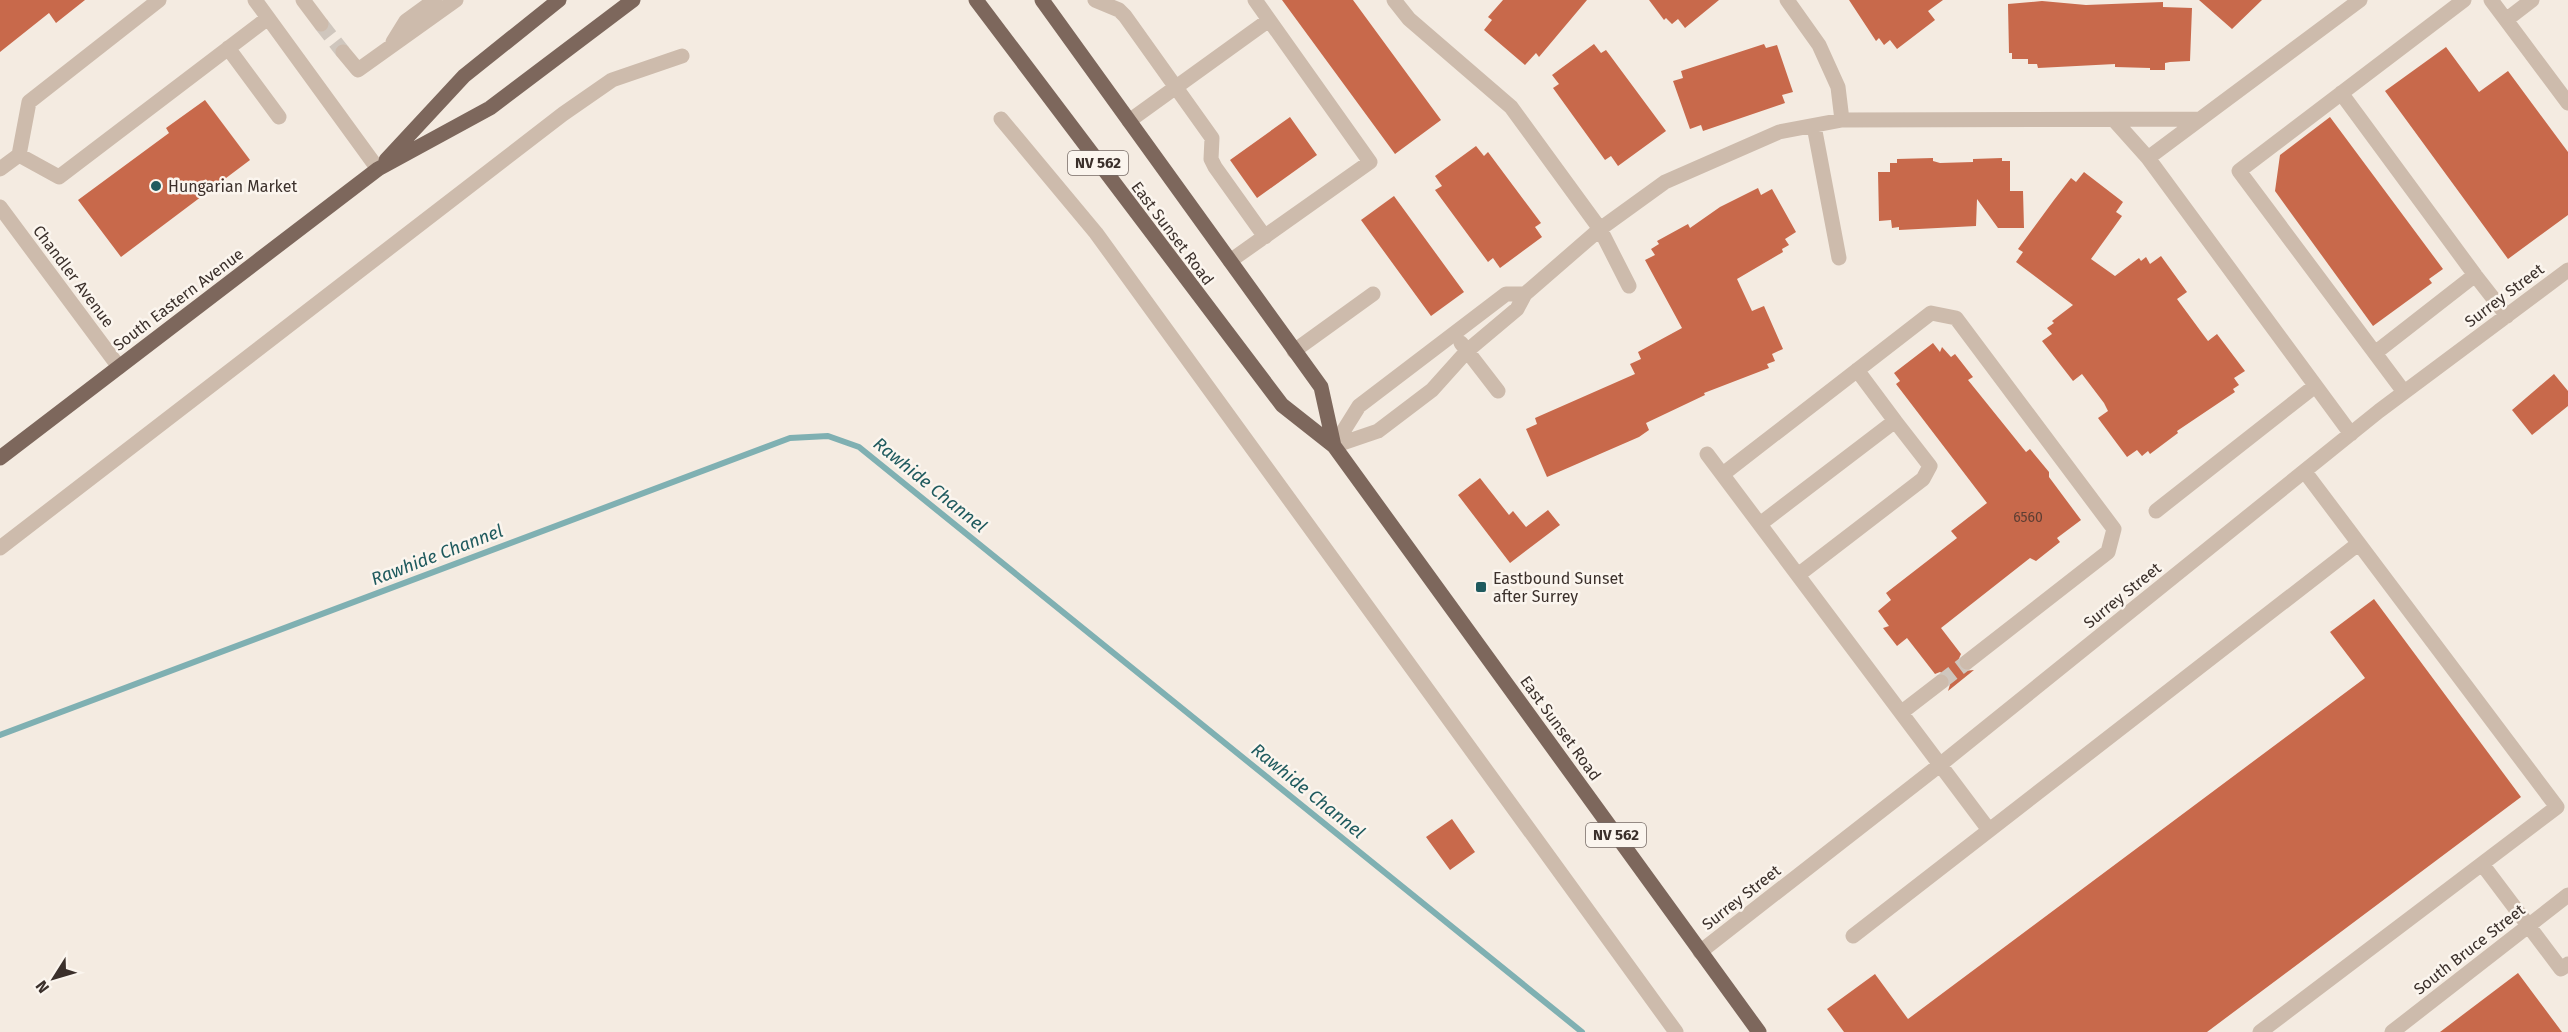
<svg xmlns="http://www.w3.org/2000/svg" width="2568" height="1032" viewBox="0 0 2568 1032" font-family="'Fira Sans',sans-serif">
<rect width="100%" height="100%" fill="#f4ebe1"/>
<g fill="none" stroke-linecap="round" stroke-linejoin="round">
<path stroke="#7fb0b2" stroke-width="6" d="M 0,735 L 790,438 L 828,436 L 859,447 L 1582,1032"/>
</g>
<path fill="#c8694b" d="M 0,0 L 85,0 L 56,23 L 49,13 L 0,52 Z
M 1282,0 L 1353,0 L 1441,120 L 1395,154 Z
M 1503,0 L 1587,0 L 1539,57 L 1536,53 L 1525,65 L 1484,30 L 1492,20 L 1488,17 Z
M 1649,0 L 1719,0 L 1685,28 L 1678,19 L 1672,24 L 1666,18 L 1664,20 Z
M 1849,0 L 1943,0 L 1928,11 L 1935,20 L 1897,49 L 1890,40 L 1884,45 L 1879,38 L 1876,41 Z
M 2199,0 L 2262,0 L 2232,29 Z
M 2042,1 L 2086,5 L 2163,2 L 2163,7 L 2192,8 L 2190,61 L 2170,62 L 2165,63 L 2165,70 L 2150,70 L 2150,68 L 2115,67 L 2115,64 L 2038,68 L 2037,64 L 2028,64 L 2028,59 L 2012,59 L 2012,53 L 2009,53 L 2008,4 Z
M 1594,44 L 1601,53 L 1606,50 L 1666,131 L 1618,166 L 1611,156 L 1605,160 L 1553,88 L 1559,84 L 1552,75 Z
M 1764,44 L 1766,48 L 1777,45 L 1793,92 L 1782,95 L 1785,103 L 1703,131 L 1701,125 L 1690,129 L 1673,81 L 1683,78 L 1681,71 Z
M 2446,47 L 2479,92 L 2508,71 L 2568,152 L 2568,215 L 2508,259 L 2385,91 Z
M 205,100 L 250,160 L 121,257 L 78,200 L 169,133 L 166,128 Z
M 1290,117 L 1317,155 L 1257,198 L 1230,160 Z
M 2330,117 L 2443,269 L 2429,279 L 2432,283 L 2373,326 L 2275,191 L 2280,155 Z
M 1476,146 L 1484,156 L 1488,152 L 1541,223 L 1535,227 L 1542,237 L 1500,268 L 1493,258 L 1488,262 L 1435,190 L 1442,186 L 1435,176 Z
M 1933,158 L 1933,161 L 1940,163 L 1973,162 L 1973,159 L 2002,158 L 2002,161 L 2010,161 L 2010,191 L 2023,191 L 2024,228 L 1998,228 L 1977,199 L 1976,226 L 1899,230 L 1899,227 L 1892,228 L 1891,220 L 1879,221 L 1878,172 L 1890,172 L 1890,163 L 1897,163 L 1897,159 Z
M 2084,172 L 2123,202 L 2116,212 L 2122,216 L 2091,259 L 2115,276 L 2139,258 L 2141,261 L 2146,257 L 2150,264 L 2161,256 L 2187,292 L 2177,299 L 2202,333 L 2208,341 L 2217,334 L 2245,371 L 2234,378 L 2239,385 L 2233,389 L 2235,392 L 2177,431 L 2178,433 L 2150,454 L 2148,451 L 2142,456 L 2137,450 L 2127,457 L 2098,418 L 2108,411 L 2104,403 L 2082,374 L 2073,381 L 2042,341 L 2052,334 L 2047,328 L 2054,323 L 2052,321 L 2073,305 L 2016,262 L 2023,252 L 2018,249 L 2054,200 L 2071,178 L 2076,182 Z
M 1758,188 L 1761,195 L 1772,189 L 1796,232 L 1785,239 L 1789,245 L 1782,249 L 1783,252 L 1737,279 L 1752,311 L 1764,306 L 1783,349 L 1772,354 L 1775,361 L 1767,364 L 1769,368 L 1704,393 L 1705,395 L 1646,423 L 1649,430 L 1639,437 L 1547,477 L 1526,429 L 1537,424 L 1535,418 L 1635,374 L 1630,364 L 1641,359 L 1638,352 L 1682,328 L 1645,260 L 1655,255 L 1651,249 L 1659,244 L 1657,241 L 1688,224 L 1690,228 L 1720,207 Z
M 1394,196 L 1464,292 L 1431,316 L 1361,220 Z
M 1933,343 L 1940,352 L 1942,347 L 1951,357 L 1955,354 L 1973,377 L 1968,380 L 2026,452 L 2030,449 L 2049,472 L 2049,477 L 2081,520 L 2057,538 L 2060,542 L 2036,561 L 2030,558 L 1941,628 L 1961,654 L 1957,663 L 1960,668 L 1964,671 L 1974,670 L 1948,691 L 1951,681 L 1948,676 L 1940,672 L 1935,674 L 1907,638 L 1897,646 L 1883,628 L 1889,626 L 1878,611 L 1891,600 L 1886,593 L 1957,538 L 1951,531 L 1987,503 L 1896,384 L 1900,381 L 1894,373 Z
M 2554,374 L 2568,391 L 2568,406 L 2532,435 L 2512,410 Z
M 1480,478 L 1509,515 L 1513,511 L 1526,527 L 1548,510 L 1560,525 L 1510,563 L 1458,495 Z
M 2374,599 L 2521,797 L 2207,1032 L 1844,1032 L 1827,1009 L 1875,974 L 1908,1019 L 2365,678 L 2330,632 Z
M 1452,819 L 1475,852 L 1450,870 L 1426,837 Z
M 2518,973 L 2562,1032 L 2440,1032 Z"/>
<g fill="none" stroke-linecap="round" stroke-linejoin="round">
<path stroke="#cfc6bd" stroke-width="15" stroke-dasharray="15 8" stroke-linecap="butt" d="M 321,24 L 343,52
M 1941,682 L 1967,662"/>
<path stroke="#cdbbac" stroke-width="15" d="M 159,0 L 29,102 L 19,155 L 59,177 L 268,18
M 255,0 L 378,169
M 303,0 L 321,24
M 1095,0 L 1119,10 L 1125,16 L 1212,138 L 1211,159 L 1215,167 L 1265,237
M 1394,0 L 1409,19 L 1511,107 L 1600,229 L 1629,286
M 1787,0 L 1819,45 L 1838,87 L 1842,120 L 2200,119
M 2491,0 L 2506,20
M 2532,0 L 2506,20 L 2568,103
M 393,42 L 406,21 L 435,0
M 228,48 L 279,117
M 343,52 L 358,70 L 456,0
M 2341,93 L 2475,275
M 1001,119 L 1096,233 L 1676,1032
M 2114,120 L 2148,158 L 2351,434
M 1129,121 L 1269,20
M 1814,126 L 1839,258
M 2148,158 L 2360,0
M 0,169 L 19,155
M 0,207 L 119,367
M 1230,261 L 1370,162 L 1255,0
M 1461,343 L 1498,391
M 1294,351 L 1373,294
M 2375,353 L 2475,275 L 2507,316
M 2404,392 L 2239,171 L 2464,0
M 1334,446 L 1378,431 L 1432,390 L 1467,351 L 1517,309 L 1525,294 L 1600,229 L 1665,182 L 1779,132 L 1842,120
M 1334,446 L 1359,406 L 1506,294 L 1525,294
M 1707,454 L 1989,830
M 1723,474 L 1931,313 L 1956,318 L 2114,529 L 2108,552 L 1967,662
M 2156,511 L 2315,386
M 1760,524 L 1895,421 L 1857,370
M 0,548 L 563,114 L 612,80 L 682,56
M 1798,575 L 1923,479 L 1930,466 L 1895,421
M 1902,712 L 1941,682
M 2482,864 L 2561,969 L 2568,964
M 1853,936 L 2358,544
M 1700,952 L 1941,764 L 2379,411 L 2568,270
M 2260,1032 L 2557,807 L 2305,472
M 2392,1032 L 2568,895"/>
<path stroke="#7d675c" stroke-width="15" d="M 976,0 L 1282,405 L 1334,446 L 1759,1032
M 1042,0 L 1321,387 L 1334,446
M 386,160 L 464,76 L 559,0
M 0,458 L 378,169 L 490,108 L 633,0"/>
</g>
<g fill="#1f5a5e" stroke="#fbf5ee" stroke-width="2">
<circle cx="156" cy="186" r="6"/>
<rect x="1475" y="581" width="12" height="12" rx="3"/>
</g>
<g text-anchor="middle" stroke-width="5" stroke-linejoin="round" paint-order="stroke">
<g font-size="14" fill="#5e3e33">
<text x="2028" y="522">6560</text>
</g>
<g fill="#fbf5ee" stroke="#756b66" stroke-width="1.5">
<rect x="1068" y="151" width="60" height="24" rx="4.5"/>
<rect x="1586" y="823" width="60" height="24" rx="4.5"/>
</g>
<g font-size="15" font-weight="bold" fill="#3b302b">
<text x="1098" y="168">NV 562</text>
<text x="1616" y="840">NV 562</text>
</g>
<g font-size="16" fill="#3b302b" stroke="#fbf5ee" text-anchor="start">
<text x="168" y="192">Hungarian Market</text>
<text x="1493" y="584">Eastbound Sunset<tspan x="1493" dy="18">after Surrey</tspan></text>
</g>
<g font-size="16" fill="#3b302b" stroke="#fbf5ee">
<text transform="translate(1173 233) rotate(53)" y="6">East Sunset Road</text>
<text transform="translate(74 276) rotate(53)" y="6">Chandler Avenue</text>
<text transform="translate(2504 295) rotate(-37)" y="6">Surrey Street</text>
<text transform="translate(178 299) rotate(-37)" y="6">South Eastern Avenue</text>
<text transform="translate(2122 595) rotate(-39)" y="6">Surrey Street</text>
<text transform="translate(1561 728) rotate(54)" y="6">East Sunset Road</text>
<text transform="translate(1741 897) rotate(-38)" y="6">Surrey Street</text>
<text transform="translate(2469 949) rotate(-38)" y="6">South Bruce Street</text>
</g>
<g font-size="18" font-style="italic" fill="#1f5a5e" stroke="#fbf5ee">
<text transform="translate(930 485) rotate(39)" y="6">Rawhide Channel</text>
<text transform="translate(437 555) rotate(-21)" y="6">Rawhide Channel</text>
<text transform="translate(1308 791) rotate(39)" y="6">Rawhide Channel</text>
</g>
</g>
<g transform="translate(54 978) rotate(233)" stroke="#fbf5ee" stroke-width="4.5" paint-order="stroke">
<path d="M0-4.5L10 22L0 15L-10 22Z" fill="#3b302b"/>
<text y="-9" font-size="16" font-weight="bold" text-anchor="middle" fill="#3b302b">N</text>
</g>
</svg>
